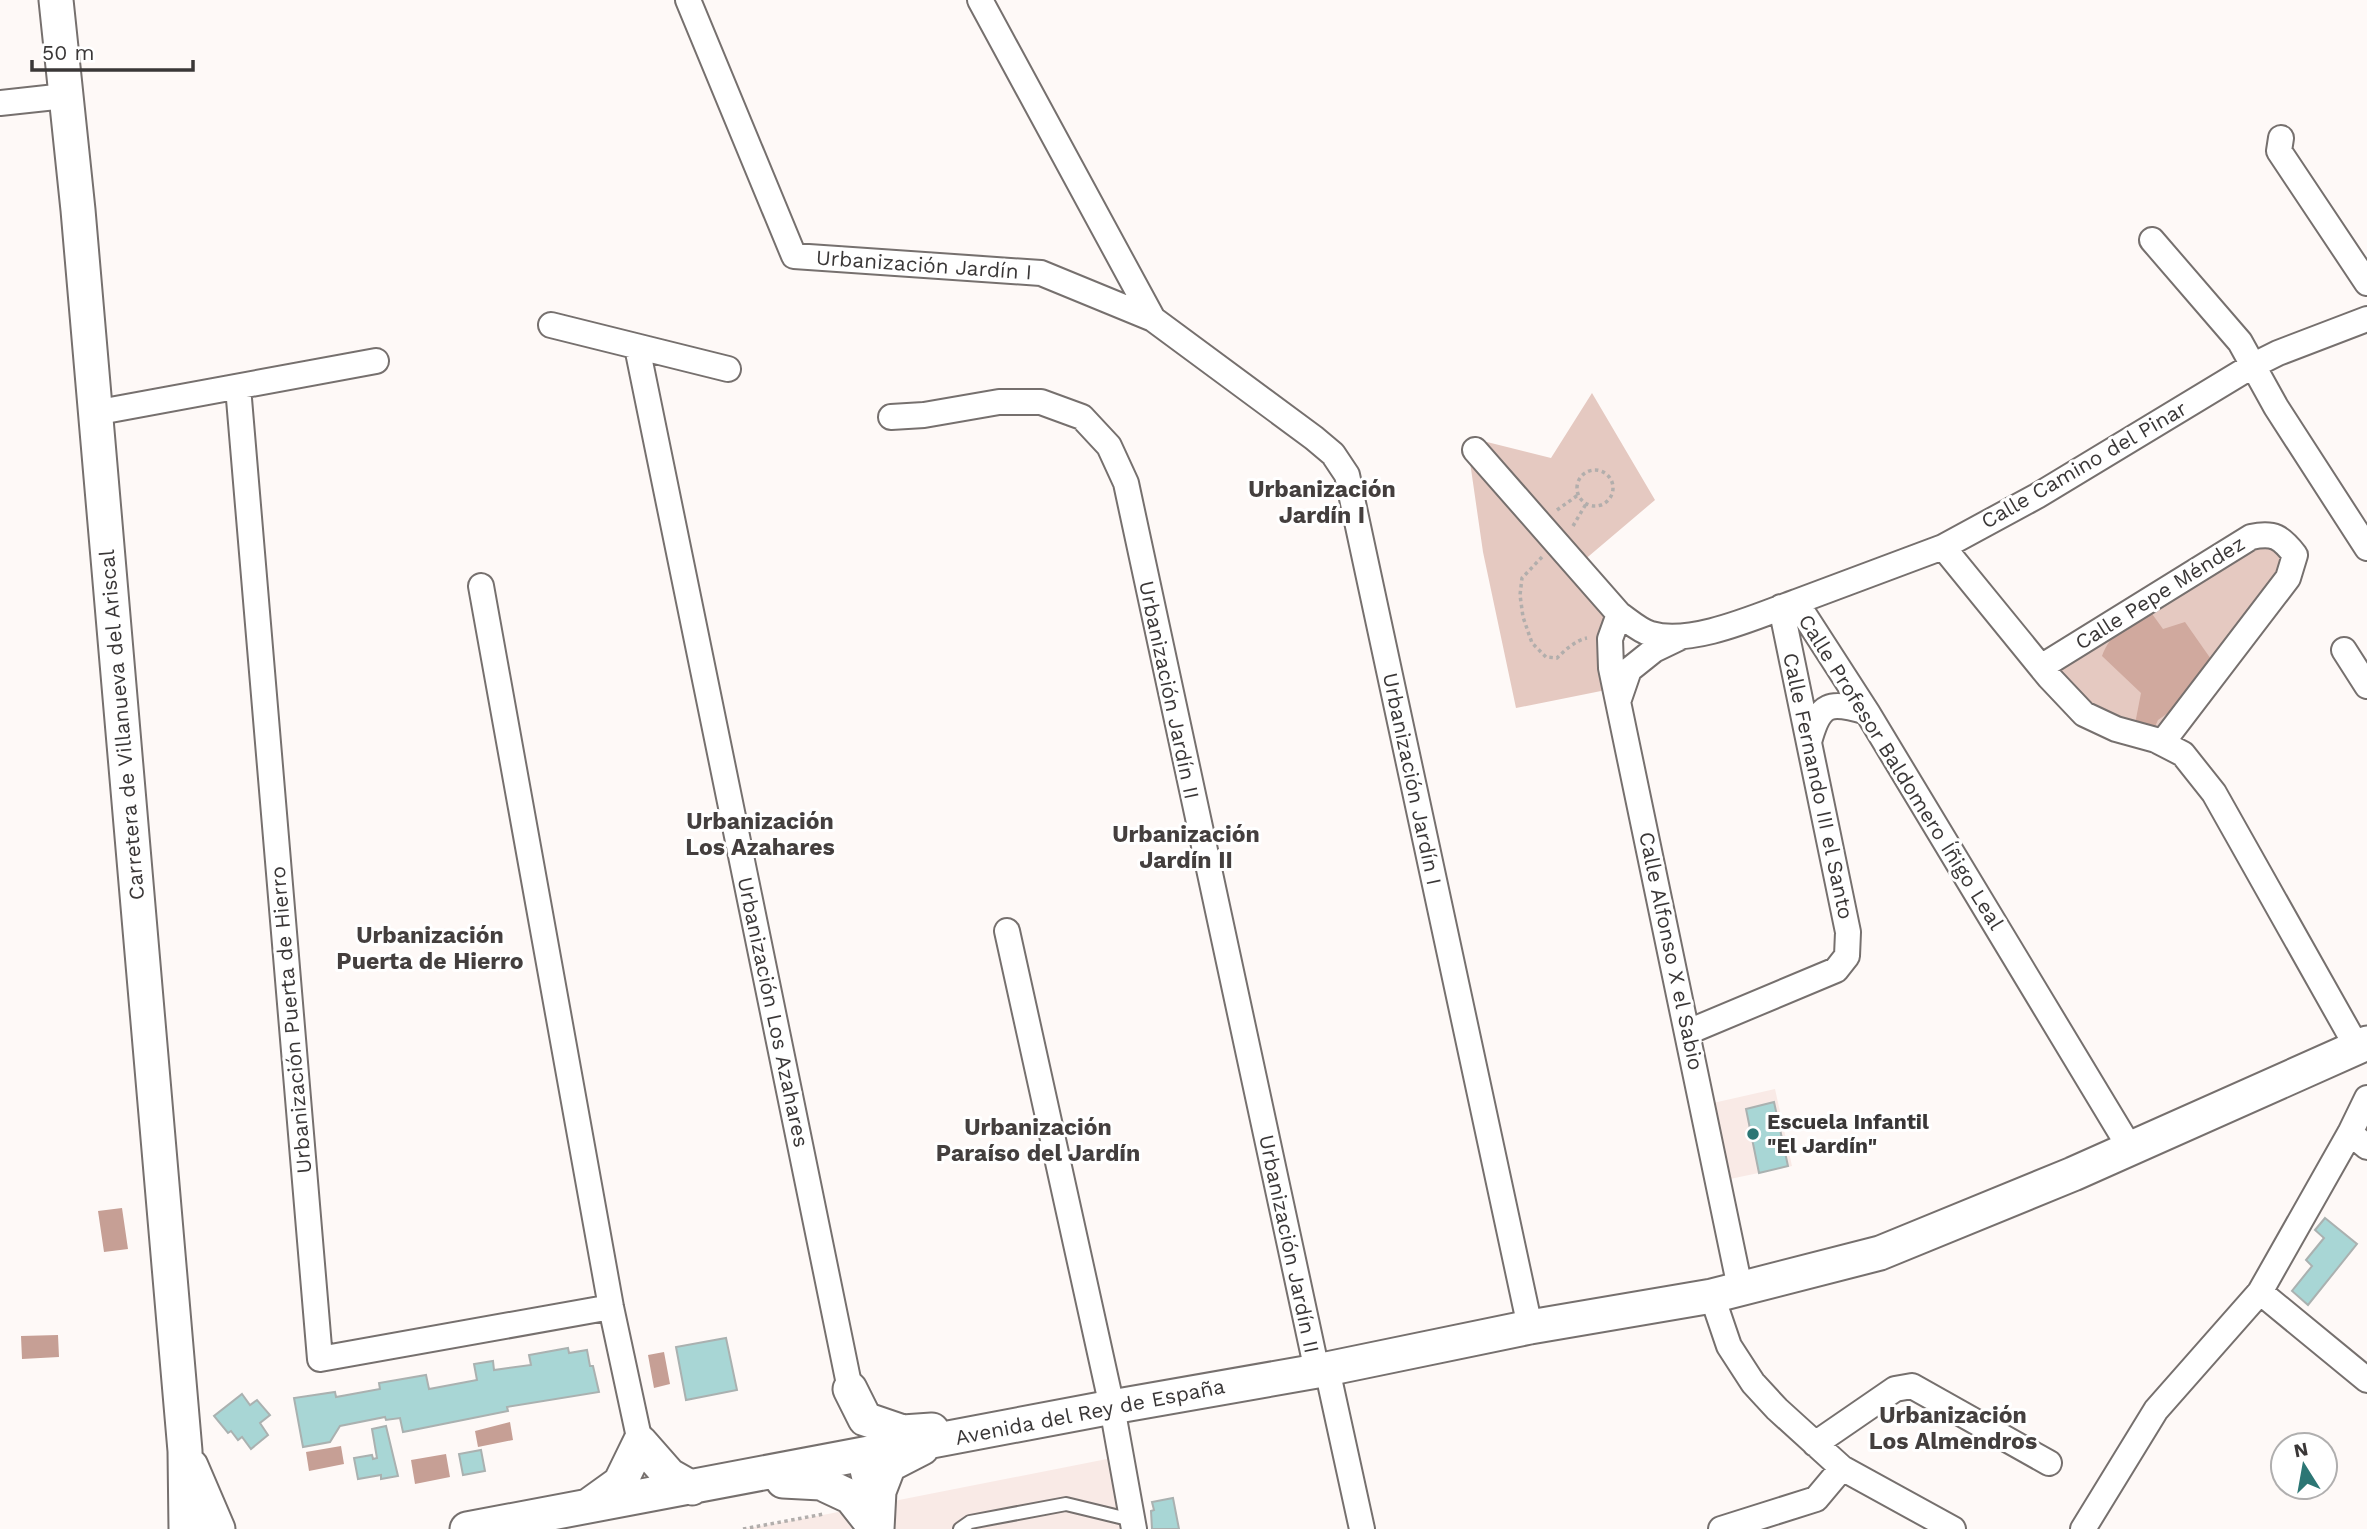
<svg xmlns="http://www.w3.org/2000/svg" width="2367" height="1529" viewBox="0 0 2367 1529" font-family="'Work Sans',sans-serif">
<rect width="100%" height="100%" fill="#fef9f7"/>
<path fill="#f9eae6" d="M 1775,1089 L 1792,1166 L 1730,1179 L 1713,1103 Z
M 1112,1458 L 1125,1529 L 743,1529 L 828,1514 Z"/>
<path fill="#e5c9c1" d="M 1592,393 L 1655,500 L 1576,567 L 1619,614 L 1616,688 L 1516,708 L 1483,552 L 1470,462 L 1475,450 L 1487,442 L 1551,458 Z
M 2251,537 L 2295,555 L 2162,743 L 2116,729 L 2049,677 Z"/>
<path fill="#d0a99e" d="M 2150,611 L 2163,629 L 2185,622 L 2213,662 L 2185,701 L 2158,720 L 2153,731 L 2135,724 L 2141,693 L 2102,656 C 2111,632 2128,622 2150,611 Z"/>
<path fill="#c69f95" d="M 122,1208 L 128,1249 L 104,1252 L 98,1211 Z
M 58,1335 L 59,1357 L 22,1359 L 21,1336 Z
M 664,1352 L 670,1384 L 654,1388 L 648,1355 Z
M 510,1422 L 513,1440 L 478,1447 L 475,1431 Z
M 341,1446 L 344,1464 L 309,1471 L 306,1452 Z
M 446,1454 L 450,1477 L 415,1484 L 411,1460 Z"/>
<path fill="#a8d6d5" stroke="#aab1b0" stroke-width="2" d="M 1774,1102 L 1788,1166 L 1759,1173 L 1746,1109 Z
M 2325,1218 L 2357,1244 L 2308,1305 L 2292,1291 L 2312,1266 L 2306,1260 L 2324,1238 L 2315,1230 Z
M 726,1338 L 737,1390 L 686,1400 L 676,1347 Z
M 568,1348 L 569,1353 L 587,1350 L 590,1366 L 593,1366 L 599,1392 L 507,1407 L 508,1411 L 403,1432 L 400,1418 L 386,1420 L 385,1417 L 340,1426 L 330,1442 L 303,1447 L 294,1398 L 335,1392 L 336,1397 L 380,1389 L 379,1383 L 426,1375 L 429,1389 L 477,1380 L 474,1364 L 493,1361 L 494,1370 L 531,1365 L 529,1355 Z
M 242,1394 L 250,1405 L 257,1400 L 270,1415 L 260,1423 L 268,1435 L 251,1449 L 242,1437 L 238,1440 L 231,1431 L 228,1433 L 214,1416 Z
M 386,1426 L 398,1476 L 381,1479 L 381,1475 L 358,1479 L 354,1458 L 372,1455 L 373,1459 L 377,1458 L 372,1429 Z
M 481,1450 L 485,1471 L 463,1475 L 459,1454 Z
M 1173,1498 L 1179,1529 L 1152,1529 L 1151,1511 L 1154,1510 L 1152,1502 Z"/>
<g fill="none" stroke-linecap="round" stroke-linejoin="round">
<g stroke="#76706e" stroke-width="16">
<path id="lane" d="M 960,1529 L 970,1522 L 1066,1504 L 1132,1520 L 1130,1523"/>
</g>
<g stroke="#76706e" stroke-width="28">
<path id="street" d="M 688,0 L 794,256 L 1041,273 L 1153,319 L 1314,438 L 1333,454 L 1347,475 L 1530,1327
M 980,0 L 1153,319
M 0,103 L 65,96
M 2281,138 L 2279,151 L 2367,283
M 2152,240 L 2240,342 L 2276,407 L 2367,548
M 551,325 L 728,369
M 637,347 L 850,1389
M 238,387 L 320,1359 L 611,1307
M 94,413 L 376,361
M 891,417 L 924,415 L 999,402 L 1041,402 L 1082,417 L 1109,446 L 1126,483 L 1317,1371
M 1475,450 L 1619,614 C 1629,621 1640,631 1651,634 C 1691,646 1757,616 1796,602 L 1867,712 L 2130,1148
M 1943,547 L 2049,677 L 2084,714 L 2116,729 L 2156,740 L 2183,754 L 2214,793 L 2357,1047
M 481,586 L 611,1307 L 640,1442
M 1796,602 L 1943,547 L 2037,496 L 2252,366 L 2278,353 L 2367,319
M 1619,614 L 1610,639 L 1611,668 L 1740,1288
M 2344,650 L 2367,686
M 2041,667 L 2251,537 C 2274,532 2281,537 2295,555 L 2288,578 L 2162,743
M 1619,699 L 1629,670 L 1654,650 L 1679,638
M 1809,742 C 1820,702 1829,701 1867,712
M 1007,931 L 1112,1407 L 1134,1529
M 1688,1032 L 1836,970 L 1847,956 L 1848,932 L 1781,607
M 2350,1133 L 2367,1147
M 2260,1292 L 2367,1380
M 1712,1296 L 1729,1346 L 1753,1383 L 1777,1409 L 1842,1468 L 1953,1529
M 1327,1369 L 1362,1529
M 1815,1444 L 1895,1389 L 1912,1386 L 2049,1463
M 859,1455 L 873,1515
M 1721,1529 L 1816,1499 L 1842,1468
M 2083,1529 L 2156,1410 L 2260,1292 L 2350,1133 L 2367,1098"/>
</g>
<g stroke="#76706e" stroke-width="37">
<path id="secondary" d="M 56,0 L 78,210 L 185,1451 L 186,1529
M 850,1389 L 865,1419 L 903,1432 L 932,1430
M 640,1442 L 669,1475 L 692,1488
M 191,1466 L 218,1529
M 783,1481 L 821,1483 L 851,1497 L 876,1529
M 588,1506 L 620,1483 L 640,1442
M 467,1529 L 1112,1407 L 1317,1371 L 1530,1327 L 1712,1296 L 1880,1253 L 2073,1174 L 2367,1043
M 877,1529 L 879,1491 L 889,1465 L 922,1448"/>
</g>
<path stroke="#b2aeac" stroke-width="3.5" stroke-dasharray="3.5 3.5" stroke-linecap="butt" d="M1577 488a18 18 0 1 1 36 0a18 18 0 1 1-36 0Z
M 1557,510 L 1578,495
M 1573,526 L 1586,504
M 1542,557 L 1522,578 L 1520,595 L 1523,617 L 1532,643 L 1546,657 L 1557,658 C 1565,650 1576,640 1587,638
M 743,1529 L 824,1514"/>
<use href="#lane" stroke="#fff" stroke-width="12"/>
<use href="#street" stroke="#fff" stroke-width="24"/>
<use href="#secondary" stroke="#fff" stroke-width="33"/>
</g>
<circle fill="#2c7674" stroke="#fff" stroke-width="2.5" cx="1753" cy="1134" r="7"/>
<g text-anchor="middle" stroke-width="6" stroke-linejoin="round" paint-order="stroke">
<g font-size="21" fill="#3a3737" stroke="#fff">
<text transform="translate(924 265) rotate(4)" y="7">Urbanización Jardín I</text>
<text transform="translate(2084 465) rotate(-30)" y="7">Calle Camino del Pinar</text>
<text transform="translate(2160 593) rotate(-32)" y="7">Calle Pepe Méndez</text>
<text transform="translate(1169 690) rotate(78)" y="7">Urbanización Jardín II</text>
<text transform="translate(122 725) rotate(-95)" y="7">Carretera de Villanueva del Ariscal</text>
<text transform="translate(1901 772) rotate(58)" y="7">Calle Profesor Baldomero Íñigo Leal</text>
<text transform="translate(1412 779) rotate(78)" y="7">Urbanización Jardín I</text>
<text transform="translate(1818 786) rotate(78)" y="7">Calle Fernando III el Santo</text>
<text transform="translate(1671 951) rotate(78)" y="7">Calle Alfonso X el Sabio</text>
<text transform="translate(773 1012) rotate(78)" y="7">Urbanización Los Azahares</text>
<text transform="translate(291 1020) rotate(-95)" y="7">Urbanización Puerta de Hierro</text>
<text transform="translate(1289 1244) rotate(78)" y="7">Urbanización Jardín II</text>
<text transform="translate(1090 1412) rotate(-11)" y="7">Avenida del Rey de España</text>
</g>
<g font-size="21" font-weight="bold" fill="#3a3737" stroke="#fff" text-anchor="start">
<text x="1767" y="1129">Escuela Infantil<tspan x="1767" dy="24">"El Jardín"</tspan></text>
</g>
<g font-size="23" font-weight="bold" fill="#443f3e" stroke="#fff">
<text x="1322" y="497">Urbanización<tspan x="1322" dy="26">Jardín I</tspan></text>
<text x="760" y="829">Urbanización<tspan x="760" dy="26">Los Azahares</tspan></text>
<text x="1186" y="842">Urbanización<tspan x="1186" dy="26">Jardín II</tspan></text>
<text x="430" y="943">Urbanización<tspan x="430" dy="26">Puerta de Hierro</tspan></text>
<text x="1038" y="1135">Urbanización<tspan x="1038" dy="26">Paraíso del Jardín</tspan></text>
<text x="1953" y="1423">Urbanización<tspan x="1953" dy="26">Los Almendros</tspan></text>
</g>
</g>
<g transform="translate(2304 1466) rotate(349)"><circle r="33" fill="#ffffff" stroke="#b0afaf" stroke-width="2"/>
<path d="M0-5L12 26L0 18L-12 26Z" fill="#2c7674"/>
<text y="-10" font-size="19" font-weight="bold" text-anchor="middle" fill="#3a3737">N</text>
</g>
<path d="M32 60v10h161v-10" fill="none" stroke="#3a3737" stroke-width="3.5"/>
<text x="42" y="60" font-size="21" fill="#3a3737" stroke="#ffffff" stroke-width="5" paint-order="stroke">50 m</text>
</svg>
